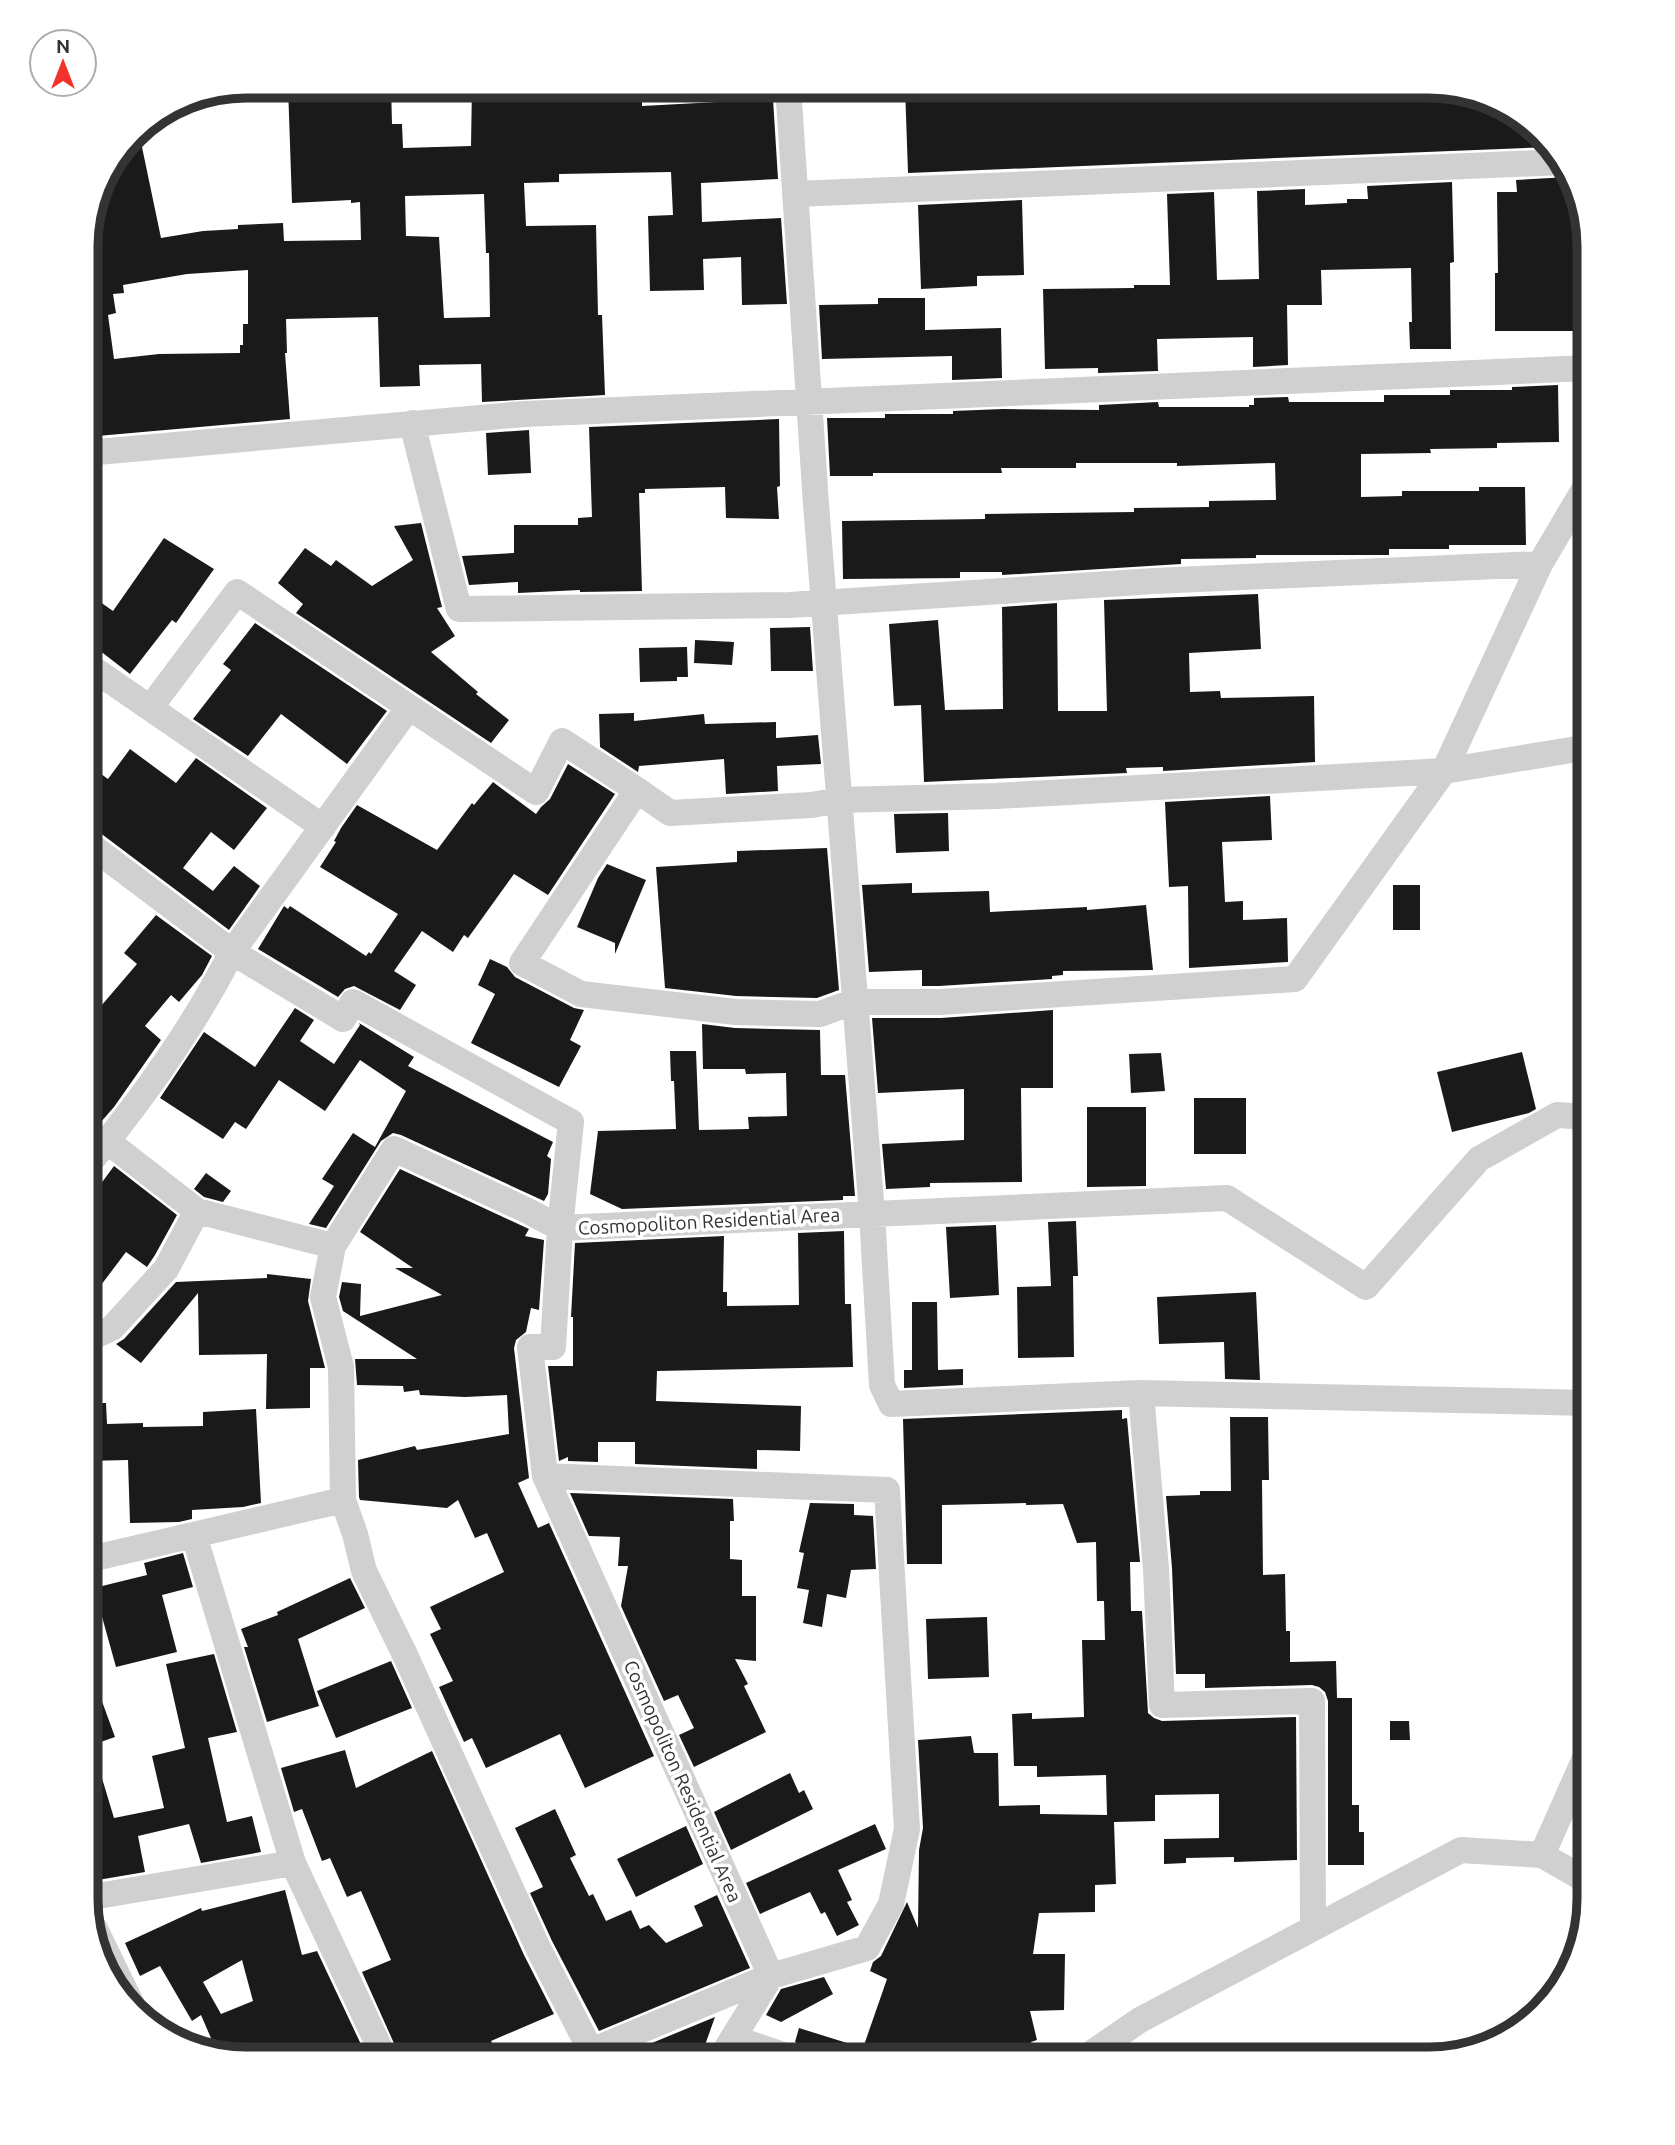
<svg xmlns="http://www.w3.org/2000/svg" width="1675" height="2145" viewBox="0 0 1675 2145" font-family="Ubuntu,sans-serif">
<rect width="100%" height="100%" fill="#fff"/>
<path fill="#1a1a1a" fill-rule="evenodd" d="M 288,86 L 391,86 L 392,124 L 402,124 L 403,148 L 471,146 L 472,86 L 574,86 L 574,94 L 642,93 L 642,106 L 773,99 L 778,179 L 701,183 L 702,222 L 781,218 L 787,304 L 742,305 L 741,257 L 703,259 L 704,290 L 650,291 L 648,216 L 673,215 L 671,172 L 559,174 L 559,182 L 524,183 L 526,226 L 596,225 L 598,315 L 602,315 L 605,395 L 482,402 L 481,364 L 419,365 L 420,386 L 380,387 L 378,317 L 286,319 L 287,353 L 285,353 L 290,419 L 86,437 L 86,363 L 91,362 L 86,332 L 86,235 L 102,175 L 138,128 L 161,238 L 203,231 L 238,229 L 238,225 L 283,223 L 284,241 L 361,240 L 360,202 L 351,203 L 351,200 L 292,203 ZM 484,194 L 486,253 L 489,253 L 490,317 L 444,318 L 439,237 L 406,236 L 405,196 ZM 248,270 L 248,324 L 243,324 L 243,345 L 240,345 L 240,353 L 159,354 L 114,359 L 108,315 L 116,313 L 113,294 L 124,293 L 123,285 L 187,274 Z
M 960,86 L 960,88 L 1439,86 L 1510,107 L 1551,147 L 908,173 L 905,87 Z
M 1568,177 L 1589,246 L 1589,331 L 1495,331 L 1495,273 L 1498,273 L 1497,192 L 1517,192 L 1516,180 Z
M 1452,182 L 1454,262 L 1450,263 L 1451,349 L 1410,349 L 1409,322 L 1412,322 L 1411,268 L 1321,270 L 1322,305 L 1287,305 L 1288,365 L 1253,367 L 1253,337 L 1157,339 L 1158,371 L 1098,373 L 1098,368 L 1045,369 L 1043,289 L 1134,288 L 1134,285 L 1170,285 L 1167,194 L 1214,192 L 1217,280 L 1259,279 L 1257,191 L 1305,189 L 1305,205 L 1347,203 L 1347,199 L 1368,199 L 1367,186 Z
M 1022,200 L 1024,275 L 977,276 L 977,286 L 921,289 L 918,205 Z
M 878,298 L 925,298 L 925,330 L 1001,328 L 1002,378 L 952,380 L 952,356 L 822,359 L 819,305 L 878,304 Z
M 1558,385 L 1559,442 L 1497,443 L 1497,448 L 1430,449 L 1431,453 L 1361,454 L 1361,497 L 1402,496 L 1402,491 L 1479,491 L 1479,487 L 1525,487 L 1526,545 L 1449,545 L 1449,549 L 1389,549 L 1389,555 L 1256,555 L 1256,558 L 1181,559 L 1181,564 L 1002,575 L 1002,572 L 960,572 L 960,578 L 843,579 L 842,521 L 985,519 L 985,514 L 1134,512 L 1134,508 L 1209,507 L 1209,501 L 1276,500 L 1275,463 L 1177,466 L 1177,463 L 1076,463 L 1076,468 L 1001,468 L 1002,473 L 873,473 L 873,476 L 830,476 L 827,418 L 885,418 L 885,414 L 953,414 L 953,411 L 1003,409 L 1099,410 L 1099,405 L 1158,402 L 1159,407 L 1249,407 L 1249,405 L 1254,405 L 1254,398 L 1288,397 L 1289,402 L 1384,402 L 1384,395 L 1450,395 L 1450,390 L 1512,390 L 1512,387 Z
M 779,419 L 780,486 L 777,487 L 779,519 L 726,518 L 725,487 L 645,489 L 645,493 L 639,493 L 642,591 L 580,592 L 580,590 L 518,593 L 518,582 L 469,585 L 462,556 L 514,553 L 514,525 L 578,525 L 578,518 L 592,517 L 589,427 Z
M 529,430 L 531,473 L 488,475 L 486,433 Z
M 421,523 L 442,607 L 437,608 L 455,636 L 431,652 L 478,692 L 476,694 L 509,720 L 491,743 L 296,613 L 303,604 L 278,583 L 305,548 L 331,566 L 336,560 L 372,586 L 413,560 L 394,526 Z
M 164,538 L 214,569 L 176,623 L 172,620 L 130,674 L 86,640 L 86,592 L 113,611 Z
M 1258,594 L 1261,649 L 1189,653 L 1190,692 L 1220,691 L 1221,698 L 1314,696 L 1315,762 L 1163,771 L 1163,767 L 1126,768 L 1127,773 L 924,782 L 921,705 L 894,706 L 889,624 L 938,620 L 945,710 L 1003,709 L 1002,607 L 1057,603 L 1058,711 L 1107,711 L 1104,600 Z
M 255,623 L 387,711 L 347,764 L 281,714 L 248,756 L 193,719 L 231,670 L 223,664 Z
M 810,627 L 813,671 L 771,671 L 770,628 Z
M 695,640 L 734,642 L 732,665 L 694,663 Z
M 687,647 L 688,677 L 677,677 L 677,681 L 640,682 L 639,648 Z
M 634,713 L 634,721 L 704,714 L 705,724 L 776,722 L 776,738 L 818,735 L 821,764 L 777,766 L 778,791 L 726,794 L 724,759 L 639,766 L 638,772 L 600,747 L 599,714 Z
M 130,749 L 176,783 L 196,758 L 267,808 L 234,850 L 211,832 L 183,868 L 213,891 L 234,866 L 260,886 L 229,930 L 95,829 L 86,827 L 86,763 L 108,779 Z
M 568,764 L 615,794 L 548,895 L 514,874 L 468,938 L 464,935 L 453,952 L 422,931 L 394,971 L 416,985 L 400,1010 L 354,986 L 345,989 L 338,997 L 258,949 L 284,906 L 288,909 L 290,906 L 366,956 L 369,952 L 371,954 L 398,914 L 320,867 L 336,842 L 334,841 L 341,828 L 357,805 L 437,850 L 472,803 L 474,805 L 493,782 L 536,814 L 541,807 L 550,799 Z
M 1270,796 L 1272,840 L 1222,842 L 1225,902 L 1243,901 L 1243,920 L 1287,918 L 1288,962 L 1189,968 L 1188,886 L 1169,887 L 1165,802 Z
M 948,813 L 949,851 L 896,853 L 894,814 Z
M 827,848 L 839,990 L 817,998 L 736,996 L 665,988 L 656,867 L 737,862 L 737,851 Z
M 607,864 L 646,880 L 615,954 L 615,943 L 577,927 L 598,878 Z
M 912,883 L 912,893 L 989,891 L 990,912 L 1087,907 L 1087,910 L 1146,905 L 1153,970 L 1063,971 L 1063,975 L 1052,976 L 1052,979 L 939,986 L 922,986 L 922,970 L 869,972 L 862,885 Z
M 1393,885 L 1420,885 L 1420,930 L 1393,930 Z
M 156,915 L 212,956 L 202,975 L 179,1002 L 171,995 L 145,1026 L 161,1040 L 114,1107 L 86,1139 L 86,996 L 101,1006 L 137,964 L 124,953 Z
M 490,959 L 507,967 L 515,977 L 574,1008 L 584,1010 L 570,1040 L 581,1046 L 559,1087 L 471,1043 L 495,994 L 478,985 Z
M 295,1008 L 314,1020 L 300,1041 L 334,1064 L 360,1025 L 359,1023 L 414,1057 L 408,1066 L 553,1142 L 547,1156 L 551,1159 L 548,1194 L 544,1201 L 401,1135 L 393,1133 L 381,1141 L 326,1228 L 309,1224 L 334,1186 L 322,1179 L 353,1133 L 375,1147 L 406,1091 L 360,1060 L 325,1111 L 279,1080 L 246,1129 L 235,1122 L 223,1139 L 160,1098 L 204,1032 L 255,1067 Z
M 1053,1010 L 1053,1088 L 1021,1088 L 1022,1182 L 930,1183 L 930,1187 L 886,1189 L 882,1144 L 964,1140 L 964,1089 L 878,1093 L 872,1018 L 941,1018 Z
M 702,1024 L 735,1028 L 820,1030 L 821,1075 L 845,1075 L 855,1196 L 843,1196 L 843,1200 L 622,1209 L 590,1194 L 598,1131 L 676,1129 L 674,1081 L 671,1081 L 670,1051 L 696,1051 L 699,1130 L 749,1129 L 748,1117 L 787,1116 L 786,1073 L 746,1074 L 745,1069 L 703,1069 Z
M 1522,1052 L 1536,1109 L 1529,1113 L 1452,1132 L 1437,1072 Z
M 1161,1053 L 1165,1091 L 1131,1093 L 1129,1054 Z
M 1194,1098 L 1246,1098 L 1246,1154 L 1194,1154 Z
M 1087,1107 L 1146,1107 L 1146,1186 L 1087,1187 Z
M 114,1166 L 177,1215 L 155,1255 L 147,1267 L 126,1252 L 86,1305 L 86,1204 Z
M 400,1169 L 529,1229 L 525,1236 L 544,1240 L 539,1310 L 531,1308 L 526,1332 L 516,1340 L 514,1348 L 529,1478 L 518,1483 L 538,1528 L 549,1523 L 654,1756 L 585,1788 L 560,1734 L 486,1768 L 472,1738 L 464,1742 L 439,1687 L 453,1681 L 430,1634 L 441,1629 L 430,1607 L 504,1572 L 487,1533 L 475,1538 L 458,1500 L 447,1508 L 360,1500 L 359,1497 L 358,1460 L 415,1446 L 417,1450 L 509,1434 L 507,1395 L 465,1397 L 420,1395 L 419,1390 L 404,1392 L 403,1386 L 357,1385 L 355,1359 L 417,1359 L 343,1311 L 339,1297 L 342,1282 L 361,1284 L 360,1316 L 442,1295 L 395,1268 L 413,1268 L 360,1232 Z
M 206,1173 L 231,1191 L 223,1202 L 204,1197 L 194,1189 Z
M 1076,1221 L 1078,1276 L 1073,1276 L 1074,1357 L 1018,1358 L 1017,1287 L 1051,1286 L 1048,1222 Z
M 996,1225 L 999,1295 L 950,1298 L 946,1227 Z
M 844,1231 L 845,1304 L 851,1304 L 853,1367 L 657,1371 L 656,1401 L 801,1406 L 800,1451 L 757,1450 L 757,1469 L 635,1464 L 635,1442 L 598,1442 L 598,1462 L 568,1461 L 568,1457 L 559,1461 L 548,1366 L 573,1366 L 573,1317 L 571,1317 L 575,1243 L 724,1236 L 723,1292 L 727,1292 L 727,1306 L 799,1305 L 798,1233 Z
M 267,1274 L 311,1279 L 308,1301 L 325,1368 L 310,1368 L 310,1408 L 266,1409 L 267,1354 L 199,1355 L 198,1293 L 141,1363 L 116,1344 L 124,1339 L 176,1282 L 267,1278 Z
M 1256,1292 L 1260,1380 L 1225,1379 L 1224,1342 L 1159,1344 L 1157,1297 Z
M 912,1302 L 937,1302 L 938,1370 L 963,1369 L 963,1385 L 904,1388 L 904,1370 L 912,1370 Z
M 86,1403 L 106,1403 L 107,1424 L 143,1423 L 143,1427 L 203,1426 L 203,1412 L 256,1409 L 261,1503 L 243,1507 L 192,1510 L 192,1519 L 179,1522 L 130,1523 L 128,1460 L 86,1461 Z
M 1122,1410 L 1122,1419 L 1127,1418 L 1140,1562 L 1130,1562 L 1131,1611 L 1142,1611 L 1148,1713 L 1154,1718 L 1162,1721 L 1296,1717 L 1297,1860 L 1234,1862 L 1234,1857 L 1186,1858 L 1186,1863 L 1164,1864 L 1164,1839 L 1219,1838 L 1219,1794 L 1155,1795 L 1155,1821 L 1114,1822 L 1116,1884 L 1095,1885 L 1095,1912 L 1039,1913 L 1033,1954 L 1065,1954 L 1064,2010 L 1030,2011 L 1037,2040 L 1031,2042 L 1034,2059 L 810,2059 L 806,2048 L 795,2042 L 799,2028 L 863,2048 L 887,1979 L 870,1971 L 873,1962 L 881,1956 L 907,1902 L 918,1928 L 919,1850 L 923,1828 L 918,1740 L 971,1736 L 974,1753 L 998,1753 L 999,1806 L 1040,1805 L 1040,1814 L 1107,1815 L 1106,1775 L 1037,1777 L 1037,1766 L 1014,1766 L 1012,1714 L 1032,1713 L 1032,1719 L 1084,1717 L 1082,1640 L 1105,1640 L 1104,1601 L 1097,1601 L 1096,1542 L 1077,1543 L 1063,1504 L 1026,1505 L 1026,1503 L 942,1505 L 942,1564 L 907,1564 L 903,1419 Z
M 1230,1417 L 1268,1417 L 1269,1480 L 1262,1480 L 1263,1575 L 1285,1574 L 1286,1631 L 1290,1631 L 1290,1662 L 1336,1661 L 1337,1698 L 1352,1698 L 1352,1805 L 1359,1805 L 1359,1832 L 1364,1832 L 1364,1865 L 1328,1865 L 1328,1701 L 1325,1692 L 1319,1687 L 1312,1685 L 1205,1688 L 1205,1674 L 1176,1674 L 1172,1568 L 1166,1496 L 1200,1495 L 1200,1491 L 1231,1491 Z
M 570,1493 L 733,1499 L 734,1521 L 730,1521 L 730,1559 L 742,1560 L 742,1596 L 756,1596 L 756,1661 L 735,1659 L 748,1684 L 744,1686 L 766,1732 L 694,1767 L 679,1735 L 694,1728 L 678,1695 L 664,1701 L 621,1606 L 628,1566 L 618,1566 L 620,1537 L 589,1536 Z
M 810,1503 L 854,1504 L 854,1515 L 873,1516 L 876,1569 L 851,1570 L 846,1598 L 827,1594 L 822,1627 L 803,1623 L 809,1590 L 797,1588 L 804,1553 L 799,1552 Z
M 183,1553 L 193,1587 L 162,1595 L 177,1652 L 116,1667 L 94,1588 L 147,1575 L 144,1563 Z
M 350,1578 L 365,1608 L 298,1639 L 319,1706 L 267,1722 L 244,1647 L 248,1647 L 241,1629 L 278,1615 L 277,1612 Z
M 987,1617 L 989,1677 L 928,1679 L 926,1619 Z
M 214,1654 L 237,1732 L 208,1738 L 227,1822 L 252,1816 L 261,1852 L 201,1863 L 189,1824 L 138,1836 L 145,1872 L 86,1882 L 86,1663 L 88,1663 L 115,1737 L 92,1745 L 114,1818 L 164,1808 L 152,1756 L 185,1748 L 166,1664 Z
M 391,1661 L 412,1708 L 336,1738 L 317,1691 Z
M 1390,1721 L 1409,1721 L 1410,1740 L 1390,1740 Z
M 345,1750 L 356,1788 L 432,1751 L 524,1955 L 554,2014 L 491,2041 L 499,2059 L 401,2059 L 362,1972 L 391,1960 L 361,1891 L 347,1897 L 330,1858 L 322,1861 L 302,1809 L 294,1812 L 281,1768 Z
M 790,1773 L 799,1793 L 804,1790 L 813,1809 L 731,1850 L 714,1812 Z
M 555,1809 L 576,1855 L 570,1858 L 589,1896 L 593,1894 L 606,1921 L 631,1910 L 640,1929 L 649,1925 L 666,1943 L 703,1926 L 694,1906 L 717,1895 L 750,1968 L 599,2031 L 552,1941 L 530,1893 L 543,1887 L 515,1828 Z
M 875,1824 L 886,1849 L 838,1870 L 852,1900 L 847,1902 L 859,1925 L 837,1936 L 825,1912 L 821,1914 L 810,1892 L 760,1914 L 746,1883 Z
M 686,1826 L 703,1864 L 636,1897 L 617,1859 Z
M 285,1890 L 302,1955 L 317,1951 L 366,2055 L 355,2059 L 333,2059 L 330,2053 L 305,2059 L 246,2059 L 217,2052 L 201,2015 L 192,2021 L 160,1966 L 140,1976 L 125,1943 L 201,1908 L 202,1911 ZM 242,1960 L 253,2001 L 221,2014 L 203,1982 Z
M 824,1977 L 833,1994 L 781,2022 L 766,2015 L 781,1989 Z
M 715,2017 L 700,2059 L 613,2059 Z"/>
<g fill="none" stroke-linecap="round" stroke-linejoin="round">
<path stroke="#d0d0d0" stroke-width="26" d="M 788,86 L 816,504 L 872,1214 L 882,1385 L 891,1404 L 1141,1393 L 1589,1403
M 795,194 L 1564,162
M 412,423 L 459,609 L 789,605 L 1154,581 L 1540,564
M 86,453 L 524,414 L 1589,368
M 86,664 L 150,708 L 237,592 L 536,792 L 562,741 L 637,790 L 522,963 L 581,994 L 735,1012 L 820,1014 L 853,1002 L 940,1002 L 1295,979 L 1444,771 L 1540,564 L 1589,481
M 409,707 L 232,952 L 343,1019 L 353,1002 L 571,1122 L 560,1228 L 526,1210 L 394,1149 L 333,1246 L 323,1297 L 341,1367 L 343,1500 L 355,1534 L 364,1571 L 406,1657 L 538,1948 L 591,2051
M 150,708 L 323,827
M 637,790 L 670,813 L 812,805 L 838,800 L 996,796 L 1444,771 L 1589,747
M 107,1141 L 197,1211
M 86,1167 C 141,1101 193,1028 232,952 L 86,842
M 86,1340 L 112,1328 L 166,1269 L 197,1211 L 333,1246
M 1141,1393 L 1156,1569 L 1162,1705 L 1312,1701 L 1313,1928
M 545,1476 L 887,1490 L 907,1829 L 891,1904 L 867,1948 L 771,1976 L 720,2059
M 194,1535 L 293,1863 L 385,2059
M 86,1560 L 343,1500
M 1542,1855 L 1589,1749
M 86,1898 L 293,1863
M 95,1929 L 133,2007
M 733,2038 L 795,2059
M 572,2059 L 771,1976 L 545,1476 L 530,1347 L 553,1347 L 560,1228 L 1227,1198 L 1366,1287 L 1479,1159 L 1557,1115 L 1589,1117
M 1083,2059 L 1140,2020 L 1461,1850 L 1542,1855 L 1589,1882"/>
</g>
<g text-anchor="middle" stroke-width="7" stroke-linejoin="round" paint-order="stroke">
<g font-size="19" fill="#333" stroke="#fff">
<text transform="translate(709 1221) rotate(-3)" y="7">Cosmopoliton Residential Area</text>
<text transform="translate(683 1781) rotate(66)" y="7">Cosmopoliton Residential Area</text>
</g>
</g>
<path d="M0 0H1675V2145H0ZM246 98H1429A148 148 0 0 1 1577 246V1899A148 148 0 0 1 1429 2047H246A148 148 0 0 1 98 1899V246A148 148 0 0 1 246 98Z" fill="#fff" fill-rule="evenodd"/>
<path fill="none" stroke="#333" stroke-width="9" d="M246 98H1429A148 148 0 0 1 1577 246V1899A148 148 0 0 1 1429 2047H246A148 148 0 0 1 98 1899V246A148 148 0 0 1 246 98Z"/>
<g transform="translate(63 63)"><circle r="33" fill="#ffffff" stroke="#adadad" stroke-width="2"/>
<path d="M0-5L12 26L0 18L-12 26Z" fill="#f3322c"/>
<text y="-10" font-size="19" font-weight="bold" text-anchor="middle" fill="#333333">N</text>
</g>
</svg>
